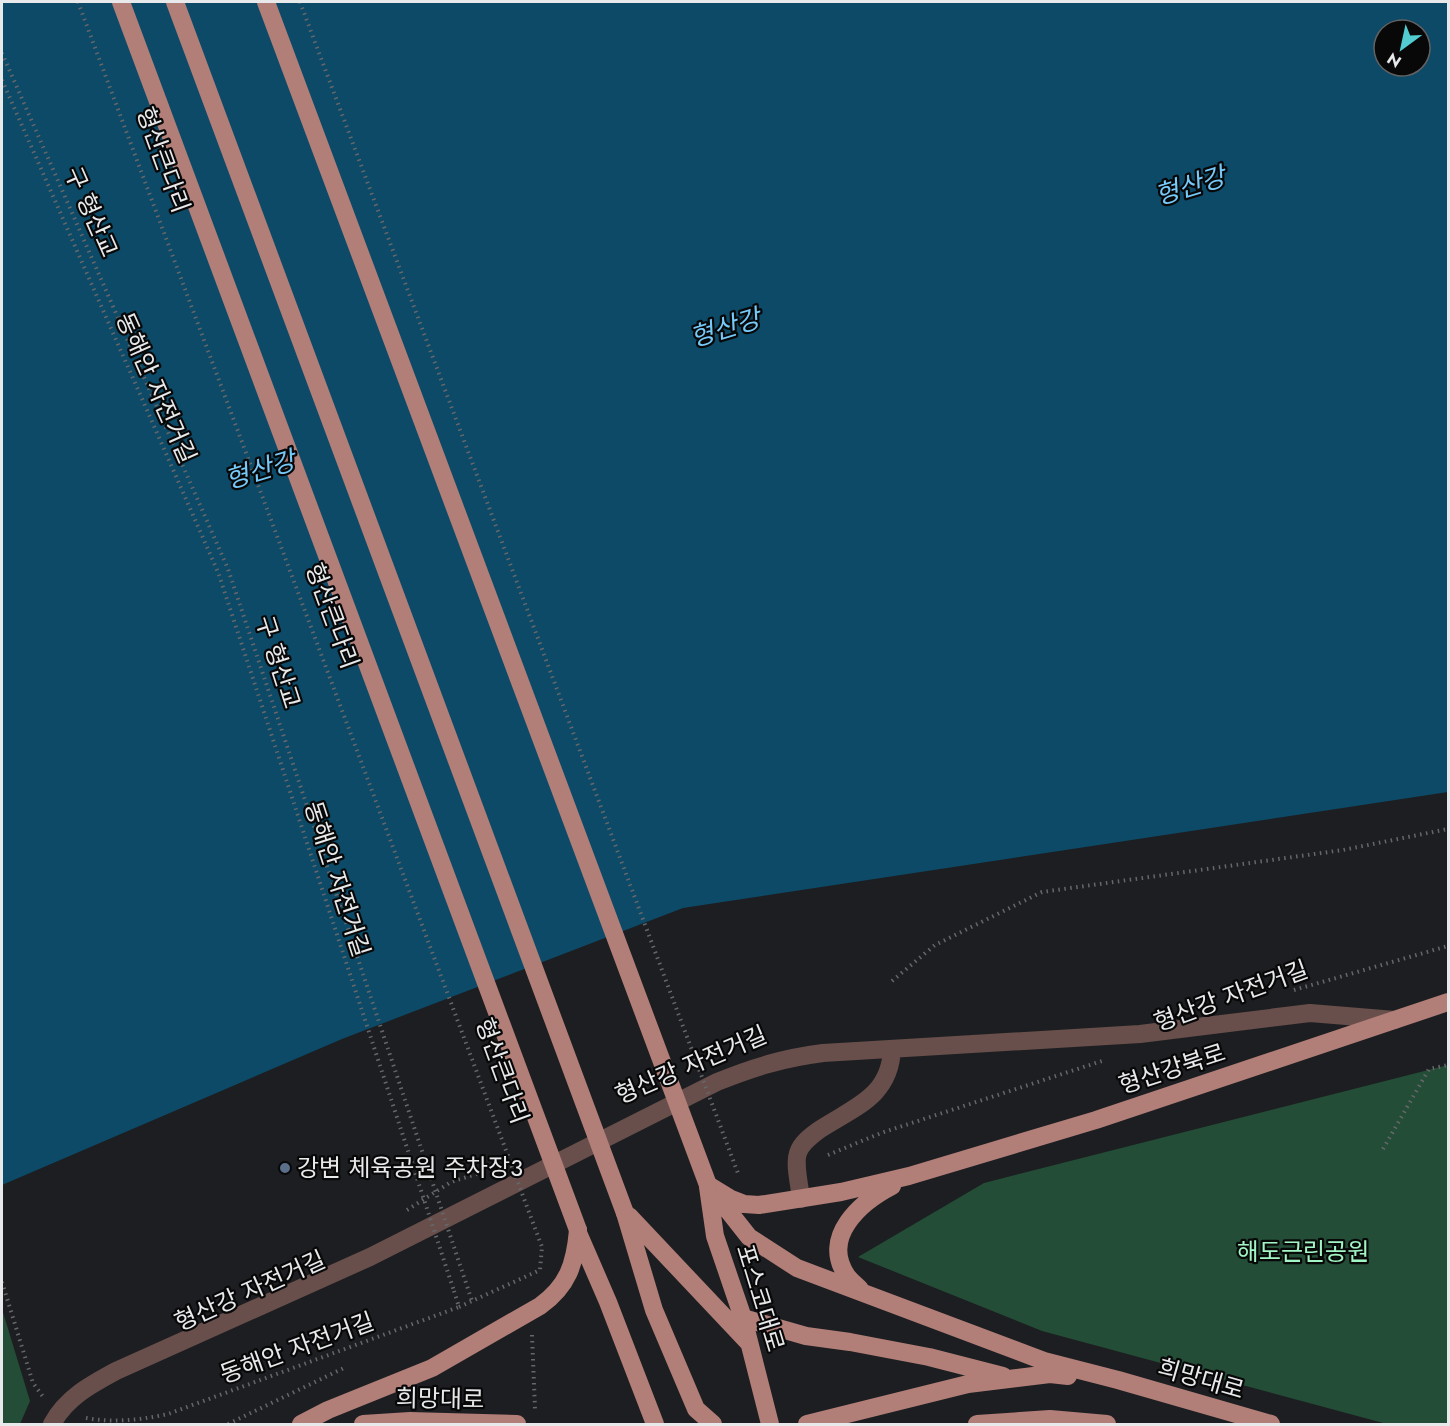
<svg xmlns="http://www.w3.org/2000/svg" width="1450" height="1426" viewBox="0 0 1450 1426" font-family="Jost,'Noto Sans KR',sans-serif">
<rect width="100%" height="100%" fill="#1d1e21"/>
<path fill="#234d36" d="M 1448,1065 L 1448,1424 L 1387,1424 L 1042,1331 L 858,1257 L 984,1183 Z
M 2,1309 L 30,1401 L 20,1424 L 2,1424 Z"/>
<path fill="#0c4a67" fill-rule="evenodd" d="M 2,2 L 1448,2 L 1448,792 L 683,908 L 342,1039 L 2,1185 ZM 1384,30 L 1420,30 L 1420,66 L 1384,66 Z"/>
<g fill="none" stroke-linecap="round" stroke-linejoin="round">
<path stroke="#66676a" stroke-width="4" stroke-dasharray="1.5 4.5" stroke-linecap="butt" d="M 892,981 L 935,945 L 1042,892 L 1343,850 L 1448,829
M 1294,990 L 1448,946
M 1383,1149 L 1429,1069 L 1448,1065
M 828,1155 L 881,1133 L 1102,1061
M 407,1210 L 451,1182 L 483,1172
M 2,1282 L 33,1383 L 44,1398
M 459,1307 L 540,1270 L 542,1247
M 532,1335 L 535,1409
M 86,1418 C 114,1423 140,1420 168,1414 L 459,1307 L 454,1291
M 228,1424 L 346,1367"/>
<path stroke="#684f4b" stroke-width="18" d="M 801,1199 C 800,1187 794,1164 798,1153 C 801,1143 811,1136 819,1130 C 854,1107 890,1097 892,1049
M 52,1424 C 66,1398 90,1385 116,1371 L 370,1257 L 717,1082 C 754,1067 784,1058 823,1053 L 1140,1034 L 1310,1013 L 1395,1020"/>
<path stroke="#b17e78" stroke-width="18" d="M 708,1185 L 731,1199 L 744,1204 L 759,1205 L 841,1192 L 909,1176 L 1096,1120 L 1448,1002
M 708,1187 L 715,1236 L 743,1318 L 770,1424
M 715,1194 L 749,1237 L 797,1268 L 1044,1361 L 1118,1380 L 1271,1424
M 625,1213 L 654,1310 L 696,1409 L 713,1424
M 629,1216 L 748,1342
M 579,1235 L 608,1302 L 655,1424
M 860,1289 C 856,1285 851,1281 847,1276 C 820,1237 861,1202 892,1186
M 743,1318 L 806,1336 L 850,1342 L 929,1357 L 1003,1376
M 301,1424 L 328,1410 L 432,1368 L 540,1306 C 568,1286 575,1264 578,1230
M 363,1424 L 410,1421 L 517,1424
M 807,1424 L 968,1384 L 1050,1374 L 1068,1376
M 977,1424 L 1050,1419 L 1107,1424"/>
<path stroke="#66676a" stroke-width="4" stroke-dasharray="1.5 4.5" stroke-linecap="butt" d="M 78,2 L 542,1247
M 300,2 L 739,1176
M 2,53 L 228,569 L 472,1301
M 2,80 L 218,572 L 454,1291"/>
<path stroke="#b17e78" stroke-width="18" d="M 121,2 L 578,1230
M 175,2 L 625,1213
M 266,2 L 708,1185"/>
</g>
<circle fill="#5c6f8a" stroke="#080809" stroke-width="2" cx="285" cy="1168" r="6"/>
<g text-anchor="middle" stroke-width="4.5" stroke-linejoin="round" paint-order="stroke">
<g font-size="24" fill="#e8e9eb" stroke="#080809">
<text transform="translate(163 160) rotate(70)" y="8">형산큰다리</text>
<text transform="translate(91 212) rotate(66)" y="8">구 형산교</text>
<text transform="translate(156 388) rotate(66)" y="8">동해안 자전거길</text>
<text transform="translate(332 616) rotate(70)" y="8">형산큰다리</text>
<text transform="translate(278 662) rotate(72)" y="8">구 형산교</text>
<text transform="translate(337 879) rotate(72)" y="8">동해안 자전거길</text>
<text transform="translate(1231 996) rotate(-20)" y="8">형산강 자전거길</text>
<text transform="translate(691 1065) rotate(-23)" y="8">형산강 자전거길</text>
<text transform="translate(1172 1069) rotate(-18)" y="8">형산강북로</text>
<text transform="translate(502 1071) rotate(70)" y="8">형산큰다리</text>
<text transform="translate(250 1291) rotate(-24)" y="8">형산강 자전거길</text>
<text transform="translate(760 1298) rotate(73)" y="8">포스코대로</text>
<text transform="translate(297 1348) rotate(-20)" y="8">동해안 자전거길</text>
<text transform="translate(1201 1379) rotate(16)" y="8">희망대로</text>
<text transform="translate(440 1399) rotate(1)" y="8">희망대로</text>
</g>
<g font-size="24" fill="#e8e9eb" stroke="#080809" text-anchor="start">
<text x="297" y="1176">강변 체육공원 주차장3</text>
</g>
<g font-size="24" fill="#a2f5c4" stroke="#080809">
<text x="1303" y="1260">해도근린공원</text>
</g>
<g font-size="26" font-style="italic" fill="#76cafa" stroke="#080809">
<text transform="translate(1190 186) rotate(-17)" y="9">형산강</text>
<text transform="translate(725 328) rotate(-17)" y="9">형산강</text>
<text transform="translate(260 470) rotate(-17)" y="9">형산강</text>
</g>
</g>
<rect width="1450" height="1426" fill="none" stroke="#e8e9eb" stroke-width="6"/>
<g transform="translate(1402 48) rotate(213)"><circle r="28" fill="#080809" stroke="#626263" stroke-width="1.5"/>
<path d="M0-4.5L10 22L0 15L-10 22Z" fill="#52ccd0"/>
<text y="-9" font-size="16" font-weight="bold" text-anchor="middle" fill="#e8e9eb">N</text>
</g>
</svg>
